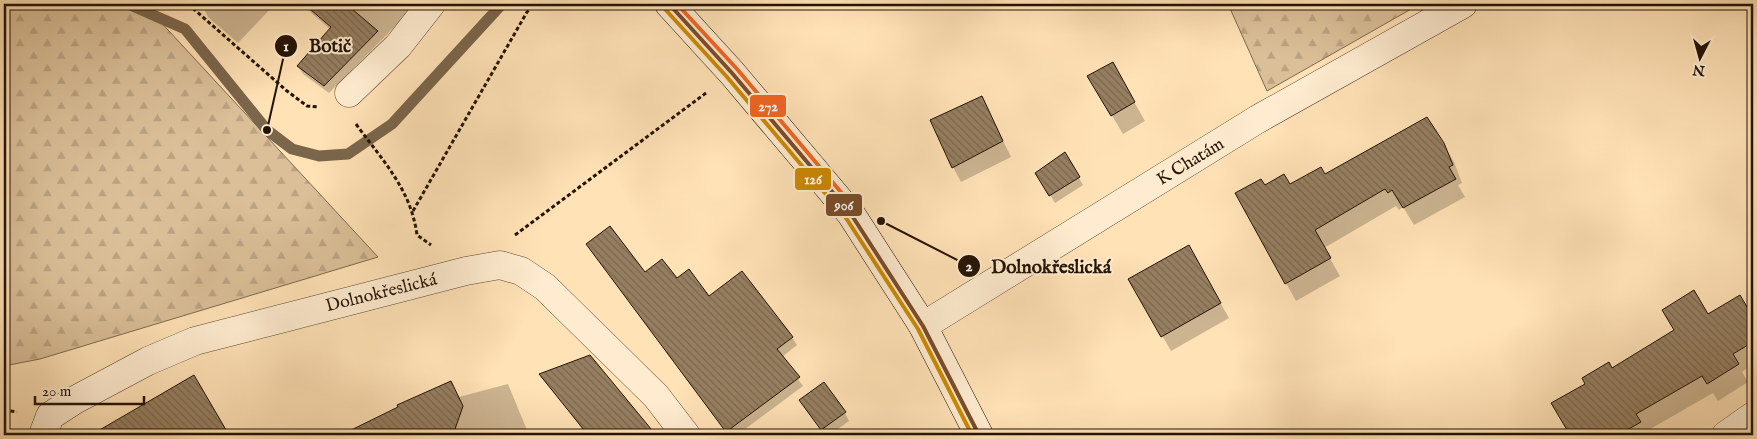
<svg xmlns="http://www.w3.org/2000/svg" width="1757" height="439" viewBox="0 0 1757 439" font-family="'IM FELL English',serif">
<defs>
<pattern id="forest-firs" width="22" height="20" patternUnits="userSpaceOnUse" patternTransform="scale(1.25)"><rect width="22" height="20" fill="#dabf98"/><path d="M5 1l3.5 6h-7zM16 11l3.5 6h-7z" fill="#bba382"/></pattern>
<pattern id="building-back-hatch" width="6" height="6" patternUnits="userSpaceOnUse" patternTransform="scale(1.25)"><rect width="6" height="6" fill="#967f61"/><path d="M-1 5l2 2M0 0l6 6M5-1l2 2" fill="none" stroke="#7a674e"/></pattern>
</defs>
<rect width="100%" height="100%" fill="#ffe2b6"/>
<filter id="stains"><feTurbulence type="fractalNoise" baseFrequency=".004" numOctaves="4"/><feColorMatrix values="0 0 0 0 .2 0 0 0 0 .09 0 0 0 0 .02 0 0 0 .5 -.17"/></filter>
<radialGradient id="worn" r=".72"><stop offset=".6" stop-color="#630" stop-opacity="0"/><stop offset="1" stop-color="#630" stop-opacity=".3"/></radialGradient>
<path fill="url(#forest-firs)" stroke="#7f694e" d="M 4,4 L 144,4 L 378,257 L 40,359 L 4,366 Z
M 1228,4 L 1420,4 L 1267,91 Z"/>
<path fill="#0003" d="M 209,4 L 275,4 L 238,43 L 208,17 L 204,9 Z
M 301,4 L 417,4 L 329,93 L 303,74 L 298,66 L 330,29 Z
M 1753,57 L 1753,70 L 1748,60 Z
M 1112,63 L 1145,121 L 1123,134 L 1089,77 Z
M 982,98 L 1011,157 L 961,182 L 953,167 Z
M 1443,143 L 1454,162 L 1462,183 L 1458,185 L 1465,197 L 1414,225 L 1403,207 L 1399,210 L 1396,206 L 1324,248 L 1340,276 L 1296,301 L 1286,283 L 1264,187 L 1290,186 Z
M 1065,154 L 1083,185 L 1055,203 L 1037,173 Z
M 588,245 L 644,274 L 677,280 L 792,337 L 797,345 L 782,357 L 803,386 L 737,435 L 728,435 Z
M 1188,247 L 1229,318 L 1171,351 L 1130,279 Z
M 1740,296 L 1753,319 L 1753,364 L 1742,372 L 1748,382 L 1718,401 L 1713,393 L 1645,432 L 1647,435 L 1571,435 L 1553,404 Z
M 590,356 L 654,435 L 587,435 L 541,375 Z
M 194,377 L 227,435 L 93,435 Z
M 508,384 L 529,435 L 384,435 L 376,419 Z
M 805,408 L 845,413 L 849,421 L 830,435 L 825,435 Z"/>
<g fill="none" stroke-linecap="round" stroke-linejoin="round">
<path stroke="#7b654b" stroke-width="11" d="M 128,4 L 185,29 L 267,130 L 292,149 L 319,156 L 348,154 L 392,124 L 502,4"/>
</g>
<path fill="url(#building-back-hatch)" stroke="#241305" d="M 304,4 L 346,4 L 378,31 L 324,86 L 297,66 L 331,27 Z
M 1113,62 L 1135,102 L 1111,116 L 1087,76 Z
M 982,96 L 1003,141 L 952,168 L 930,120 Z
M 1427,117 L 1444,143 L 1453,165 L 1449,167 L 1456,179 L 1403,208 L 1392,190 L 1388,193 L 1385,189 L 1315,230 L 1331,258 L 1285,284 L 1235,193 L 1261,179 L 1265,185 L 1284,174 L 1290,184 L 1321,167 L 1325,174 Z
M 1065,152 L 1080,177 L 1049,196 L 1035,173 Z
M 610,226 L 645,272 L 662,259 L 677,278 L 689,269 L 709,296 L 742,271 L 793,337 L 777,349 L 800,377 L 726,432 L 586,244 Z
M 1189,245 L 1221,303 L 1161,337 L 1128,279 Z
M 1694,290 L 1708,314 L 1740,295 L 1753,317 L 1753,342 L 1733,354 L 1739,364 L 1707,384 L 1702,376 L 1636,414 L 1641,422 L 1618,435 L 1570,435 L 1551,403 L 1585,384 L 1582,378 L 1609,362 L 1612,368 L 1674,330 L 1662,310 Z
M 590,355 L 656,435 L 588,435 L 539,374 Z
M 194,375 L 229,435 L 91,435 Z
M 451,381 L 463,406 L 453,435 L 341,435 L 398,407 L 397,405 Z
M 824,382 L 846,412 L 821,430 L 799,400 Z"/>
<g fill="none" stroke-linecap="round" stroke-linejoin="round">
<g stroke="#5b4731" stroke-width="29">
<path id="street" d="M 349,93 L 398,46 L 431,4
M 923,326 L 1258,119 L 1463,4
M 43,435 L 50,416 L 73,401 L 148,361 L 195,341 L 466,271 L 500,265 L 521,271 L 545,287 L 656,396 L 686,435
M 1726,435 L 1753,416"/>
</g>
<g stroke="#241305" stroke-width="29">
<path id="secondary" d="M 669,4 L 732,73 L 851,214 L 923,326 L 979,435"/>
</g>
<path stroke="#241305" stroke-width="3" stroke-dasharray="4 2.5" stroke-linecap="butt" d="M 188,4 L 287,91 L 307,106 L 319,107
M 356,124 C 382,160 411,189 417,235 L 431,245
M 413,211 L 527,12 L 535,4
M 515,235 L 706,93
M 4,410 L 17,412"/>
<use href="#street" stroke="#ffecd0" stroke-width="28"/>
<use href="#secondary" stroke="#ffecd0" stroke-width="28"/>
<g stroke="#ffecd0" stroke-width="8">
<path id="bus-1" d="M 669,4 L 732,73 L 851,214 L 923,326 L 979,435"/>
</g>
<g stroke="#ffecd0" stroke-width="8">
<path id="bus-2" d="M 664,8 L 727,77 L 846,218 L 918,329 L 972,435"/>
</g>
<g stroke="#ffecd0" stroke-width="8">
<path id="bus-3" d="M 677,4 L 737,69 L 856,210"/>
</g>
<use href="#bus-1" stroke="#7a4b2a" stroke-width="4"/>
<use href="#bus-2" stroke="#cd8901" stroke-width="4"/>
<use href="#bus-3" stroke="#f26522" stroke-width="4"/>
</g>
<g text-anchor="middle" stroke-width="4" stroke-linejoin="round" paint-order="stroke">
<g font-size="18" fill="#241305" stroke="#ffecd0">
<text transform="translate(1190 161) rotate(-31)" y="6">K Chatám</text>
<text transform="translate(381 292) rotate(-14)" y="6">Dolnokřeslická</text>
</g>
</g>
<path fill="none" stroke="#241305" stroke-width="2" d="M267 130L286 46M881 221L969 266"/>
<g fill="#241305" stroke="#ffecd0" stroke-width="2">
<circle cx="267" cy="130" r="5"/>
<circle cx="881" cy="221" r="5"/>
<circle cx="286" cy="46" r="12"/>
<circle cx="969" cy="266" r="12"/>
</g>
<g font-size="15" text-anchor="middle" font-weight="bold" fill="#fff">
<text x="286" y="51">1</text>
<text x="969" y="271">2</text>
</g>
<g font-size="19" text-anchor="middle" font-weight="bold" fill="#241305" stroke="#ffecd0" stroke-width="4" stroke-linejoin="round" paint-order="stroke">
<text x="330" y="52">Botič</text>
<text x="1051" y="273">Dolnokřeslická</text>
</g>
<g stroke="#ffecd0" stroke-width="2">
<rect x="749" y="94" width="38" height="24" rx="5" fill="#f26522"/>
<rect x="794" y="167" width="38" height="24" rx="5" fill="#cd8901"/>
<rect x="825" y="193" width="38" height="24" rx="5" fill="#7a4b2a"/>
</g>
<g font-size="14" text-anchor="middle" font-weight="bold" fill="#fff">
<text x="768" y="111">272</text>
<text x="813" y="184">126</text>
<text x="844" y="210">906</text>
</g>
<rect width="1757" height="439" fill="none" stroke="#ffe2b6" stroke-width="20"/>
<rect x="5" y="5" width="1747" height="429" fill="none" stroke="#241305" stroke-width="2.5"/>
<rect x="10" y="10" width="1737" height="419" fill="none" stroke="#241305"/>
<g transform="translate(1700 58) rotate(186)" stroke="#ffecd0" stroke-width="4" paint-order="stroke">
<path d="M0-4L9 19L0 12L-9 19Z" fill="#241305"/>
<text y="-8" font-size="14" font-weight="bold" text-anchor="middle" fill="#241305">N</text>
</g>
<path d="M35 396v8h109v-8" fill="none" stroke="#241305" stroke-width="2.5"/>
<text x="42" y="396" font-size="15" fill="#241305" stroke="#ffecd0" stroke-width="4" paint-order="stroke">20 m</text>
<rect width="100%" height="100%" filter="url(#stains)"/>
<rect width="100%" height="100%" fill="url(#worn)"/>
</svg>
